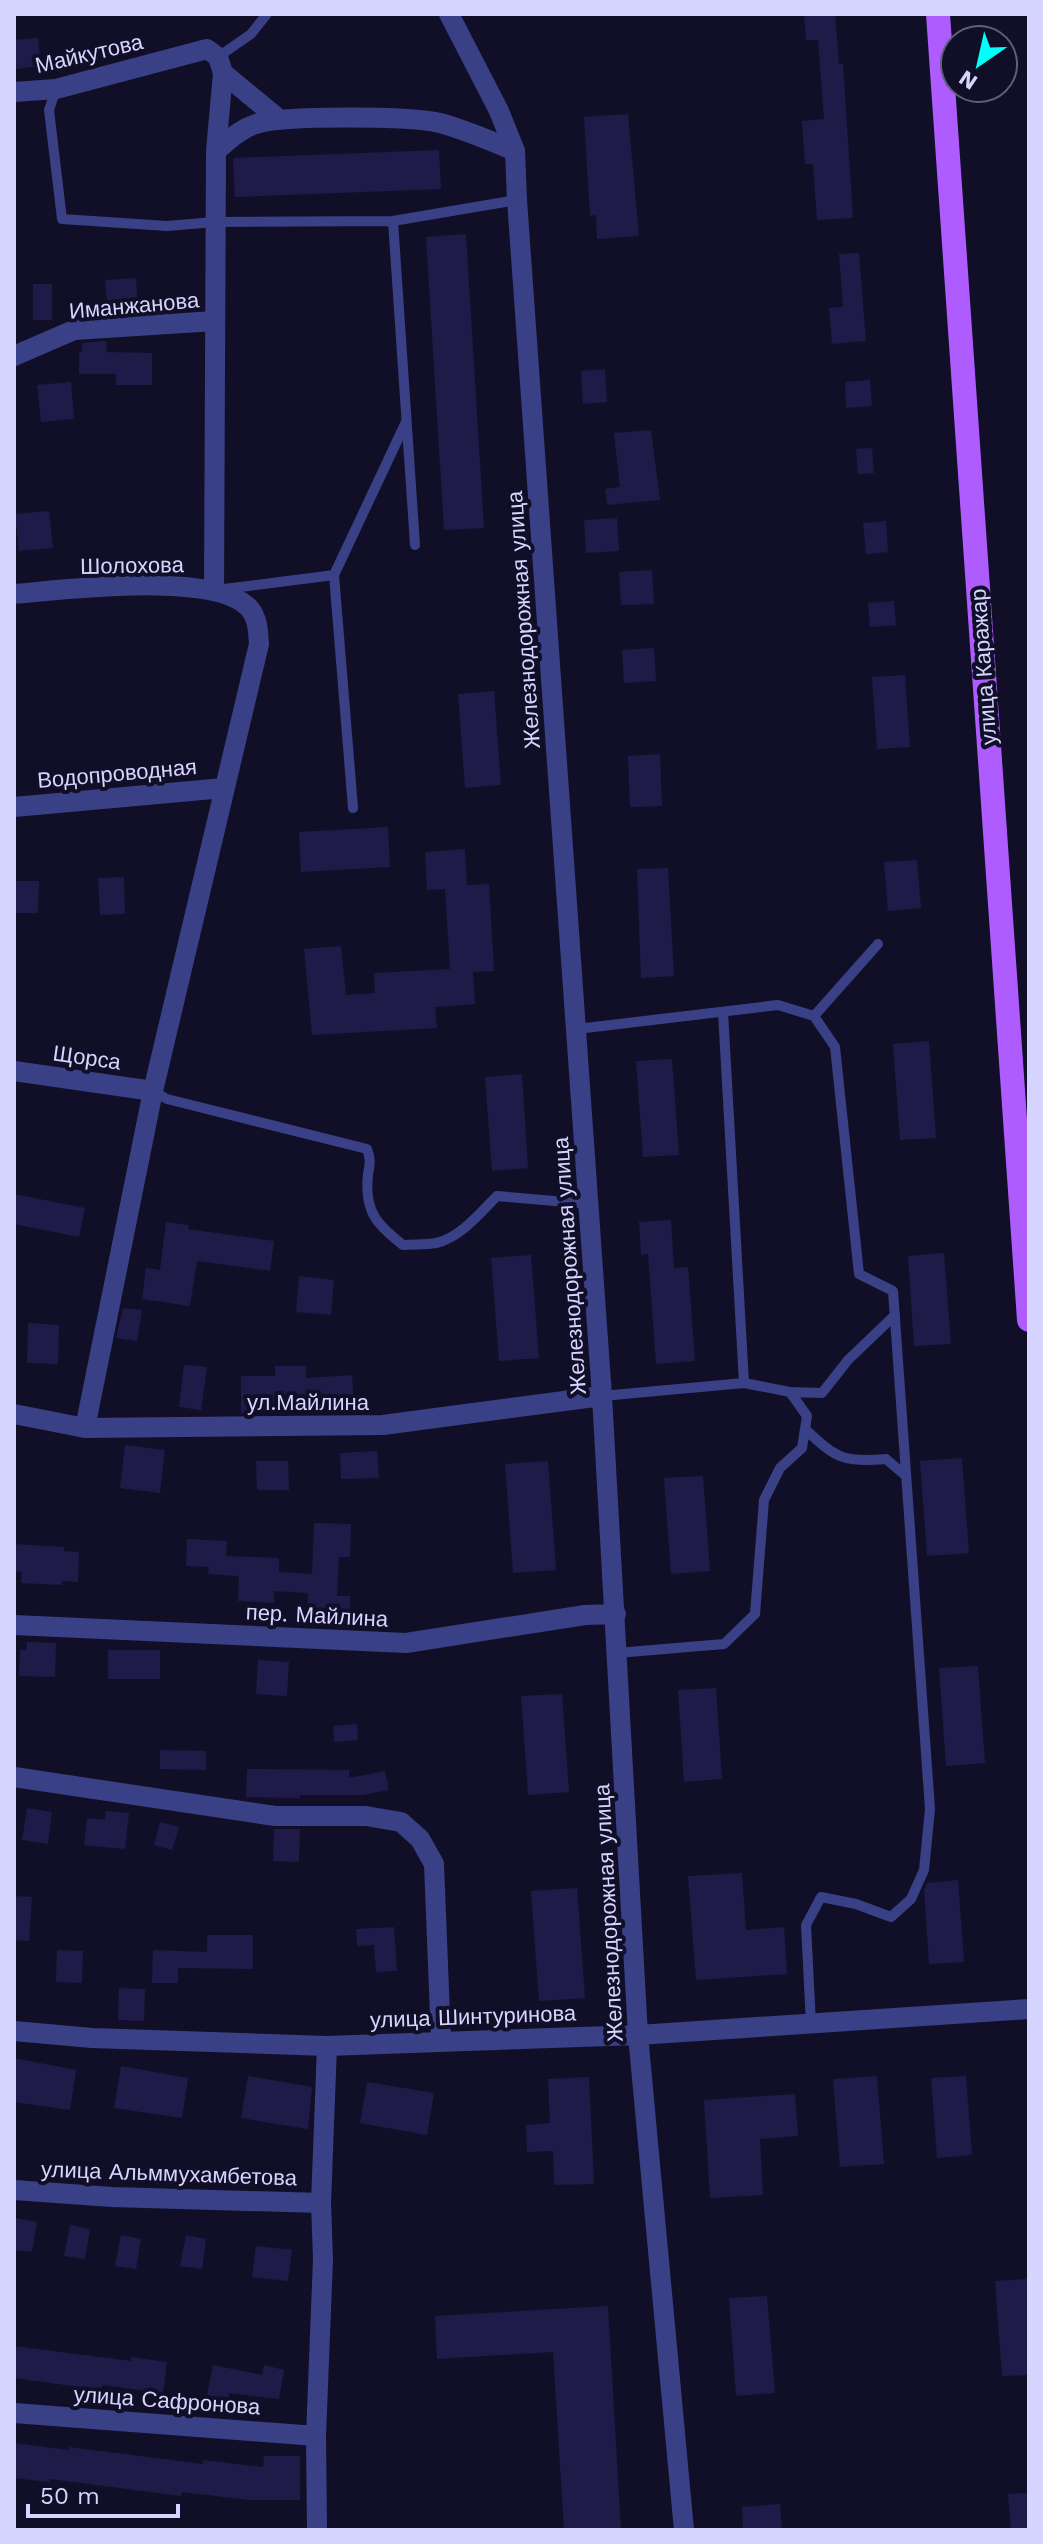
<svg xmlns="http://www.w3.org/2000/svg" width="1043" height="2544" viewBox="0 0 1043 2544" font-family="'Work Sans',sans-serif">
<rect width="100%" height="100%" fill="#110f27"/>
<path fill="#1f1b48" d="M 804,14 L 835,14 L 839,64 L 843,64 L 853,218 L 817,220 L 813,164 L 805,164 L 802,121 L 824,119 L 818,40 L 806,40 Z
M 38,38 L 41,66 L 16,69 L 14,40 Z
M 628,114 L 639,236 L 597,239 L 596,215 L 590,216 L 584,117 Z
M 439,150 L 441,189 L 235,197 L 233,158 Z
M 466,234 L 484,528 L 444,530 L 426,237 Z
M 859,253 L 866,341 L 832,344 L 829,308 L 843,307 L 839,254 Z
M 136,278 L 138,312 L 108,315 L 105,280 Z
M 33,284 L 52,284 L 52,320 L 33,320 Z
M 106,341 L 107,352 L 152,353 L 152,385 L 116,385 L 116,374 L 79,374 L 79,352 L 82,352 L 82,343 Z
M 605,369 L 607,402 L 583,404 L 581,371 Z
M 870,380 L 872,406 L 846,408 L 845,382 Z
M 71,382 L 74,419 L 41,422 L 37,385 Z
M 651,430 L 660,500 L 607,505 L 605,489 L 620,487 L 614,433 Z
M 872,448 L 874,473 L 858,474 L 856,449 Z
M 49,511 L 53,548 L 19,551 L 15,514 Z
M 617,518 L 619,551 L 586,553 L 584,520 Z
M 886,521 L 888,552 L 866,554 L 863,523 Z
M 652,570 L 654,604 L 621,605 L 619,572 Z
M 894,601 L 896,625 L 870,627 L 868,603 Z
M 654,648 L 656,681 L 624,683 L 622,650 Z
M 905,675 L 910,747 L 877,749 L 872,677 Z
M 494,691 L 501,785 L 465,788 L 458,694 Z
M 660,754 L 662,806 L 630,807 L 628,756 Z
M 388,827 L 390,867 L 301,872 L 299,832 Z
M 465,849 L 467,885 L 489,884 L 494,971 L 473,972 L 475,1004 L 435,1007 L 437,1028 L 312,1035 L 304,949 L 341,946 L 346,995 L 375,993 L 374,973 L 450,969 L 445,889 L 427,890 L 425,852 Z
M 917,860 L 921,908 L 888,911 L 884,862 Z
M 668,868 L 674,976 L 641,978 L 637,869 Z
M 124,877 L 125,914 L 100,915 L 98,878 Z
M 14,881 L 39,881 L 38,913 L 14,913 Z
M 929,1041 L 936,1138 L 900,1140 L 893,1044 Z
M 672,1059 L 679,1155 L 643,1157 L 636,1061 Z
M 522,1074 L 528,1168 L 492,1171 L 485,1077 Z
M 14,1194 L 85,1208 L 79,1237 L 14,1224 Z
M 671,1220 L 674,1268 L 688,1267 L 695,1361 L 656,1364 L 648,1254 L 641,1255 L 639,1222 Z
M 166,1222 L 189,1225 L 188,1229 L 274,1241 L 270,1271 L 197,1261 L 190,1306 L 142,1299 L 146,1268 L 160,1270 Z
M 944,1253 L 951,1344 L 914,1346 L 908,1256 Z
M 531,1255 L 539,1358 L 499,1361 L 491,1258 Z
M 299,1276 L 334,1280 L 331,1315 L 296,1312 Z
M 123,1308 L 142,1310 L 137,1341 L 116,1338 Z
M 28,1323 L 59,1325 L 58,1364 L 27,1363 Z
M 184,1365 L 207,1367 L 201,1410 L 179,1407 Z
M 275,1366 L 306,1366 L 306,1378 L 352,1375 L 354,1407 L 305,1411 L 305,1413 L 241,1413 L 241,1376 L 275,1376 Z
M 125,1445 L 165,1450 L 160,1493 L 120,1488 Z
M 377,1451 L 379,1478 L 341,1479 L 340,1453 Z
M 962,1458 L 969,1553 L 927,1556 L 920,1461 Z
M 256,1461 L 288,1461 L 289,1490 L 257,1490 Z
M 548,1461 L 556,1570 L 513,1573 L 505,1464 Z
M 703,1476 L 710,1571 L 671,1574 L 664,1478 Z
M 314,1523 L 351,1524 L 350,1557 L 339,1557 L 337,1596 L 350,1596 L 350,1615 L 307,1614 L 308,1593 L 274,1591 L 274,1603 L 238,1601 L 239,1576 L 208,1574 L 209,1567 L 186,1566 L 187,1539 L 227,1541 L 226,1556 L 279,1558 L 279,1572 L 312,1574 Z
M 14,1544 L 64,1547 L 64,1551 L 79,1552 L 78,1582 L 62,1581 L 62,1585 L 21,1583 L 22,1572 L 14,1571 Z
M 27,1642 L 56,1643 L 55,1677 L 19,1676 L 20,1650 L 27,1650 Z
M 108,1650 L 160,1650 L 160,1679 L 108,1679 Z
M 258,1660 L 289,1662 L 287,1696 L 256,1694 Z
M 978,1666 L 985,1763 L 946,1766 L 939,1668 Z
M 716,1688 L 722,1779 L 684,1782 L 678,1690 Z
M 562,1694 L 569,1792 L 528,1795 L 521,1696 Z
M 357,1724 L 358,1740 L 334,1742 L 333,1726 Z
M 160,1750 L 206,1751 L 206,1770 L 160,1769 Z
M 247,1769 L 349,1770 L 349,1778 L 385,1771 L 389,1790 L 363,1795 L 300,1795 L 300,1798 L 246,1797 Z
M 27,1808 L 52,1812 L 48,1844 L 22,1840 Z
M 106,1811 L 129,1813 L 125,1849 L 84,1845 L 87,1818 L 105,1820 Z
M 160,1822 L 179,1827 L 172,1850 L 154,1845 Z
M 274,1829 L 300,1829 L 299,1862 L 273,1861 Z
M 742,1873 L 746,1930 L 784,1927 L 787,1974 L 696,1980 L 688,1876 Z
M 958,1880 L 964,1962 L 929,1964 L 924,1890 L 927,1883 Z
M 577,1888 L 585,1998 L 539,2001 L 531,1891 Z
M 14,1896 L 32,1897 L 29,1941 L 14,1940 Z
M 394,1927 L 397,1971 L 376,1972 L 374,1945 L 357,1946 L 356,1929 Z
M 207,1935 L 253,1935 L 253,1969 L 178,1968 L 178,1983 L 152,1983 L 153,1950 L 207,1952 Z
M 57,1950 L 83,1951 L 82,1983 L 56,1982 Z
M 119,1988 L 145,1989 L 144,2021 L 118,2020 Z
M 14,2058 L 76,2070 L 70,2110 L 14,2102 Z
M 121,2066 L 188,2078 L 182,2118 L 114,2108 Z
M 248,2076 L 312,2087 L 308,2129 L 241,2118 Z
M 877,2076 L 884,2164 L 840,2167 L 833,2079 Z
M 966,2076 L 972,2155 L 937,2158 L 931,2078 Z
M 589,2077 L 594,2184 L 554,2185 L 553,2151 L 527,2152 L 526,2125 L 550,2123 L 548,2079 Z
M 367,2082 L 434,2093 L 427,2135 L 360,2123 Z
M 795,2094 L 798,2136 L 760,2139 L 763,2195 L 710,2198 L 704,2100 Z
M 16,2218 L 37,2222 L 32,2252 L 14,2250 Z
M 70,2225 L 90,2229 L 85,2259 L 64,2256 Z
M 121,2235 L 141,2239 L 136,2269 L 115,2266 Z
M 186,2235 L 206,2239 L 202,2269 L 180,2266 Z
M 256,2246 L 292,2250 L 288,2281 L 252,2277 Z
M 1028,2279 L 1029,2375 L 1002,2376 L 995,2281 Z
M 767,2296 L 775,2393 L 736,2396 L 729,2298 Z
M 608,2306 L 621,2530 L 564,2530 L 553,2352 L 437,2359 L 435,2316 Z
M 14,2346 L 131,2361 L 131,2357 L 167,2362 L 163,2393 L 102,2385 L 102,2390 L 14,2378 Z
M 213,2365 L 262,2375 L 264,2365 L 284,2370 L 279,2399 L 229,2393 L 229,2398 L 207,2396 Z
M 14,2443 L 69,2450 L 69,2447 L 203,2464 L 203,2460 L 263,2467 L 264,2456 L 300,2456 L 300,2500 L 249,2500 L 182,2492 L 181,2496 L 50,2479 L 49,2482 L 14,2478 Z
M 1029,2493 L 1029,2530 L 1011,2530 L 1008,2494 Z
M 780,2504 L 782,2530 L 743,2530 L 742,2507 Z"/>
<g fill="none" stroke-linecap="round" stroke-linejoin="round">
<path stroke="#3a4086" stroke-width="10" d="M 218,57 L 251,34 L 267,14
M 56,89 L 49,110 L 62,219 L 167,226 L 215,222 L 393,221 L 517,200
M 393,221 L 415,545
M 334,575 L 353,808
M 224,589 L 334,575 L 406,422
M 723,1012 L 744,1383
M 814,1016 L 878,944
M 577,1029 L 778,1005 L 814,1016 L 835,1047 L 859,1274 L 893,1291 L 930,1809 L 924,1870 L 911,1899 L 891,1917 L 856,1904 L 821,1897 L 806,1925 L 811,2024
M 153,1091 L 167,1099 L 367,1149 C 371,1159 370,1164 368,1174 C 364,1211 376,1224 403,1245 C 414,1244 425,1245 436,1243 C 460,1238 480,1213 497,1196 L 589,1204
M 790,1392 L 822,1393 L 848,1360 L 895,1315
M 602,1396 L 744,1383 L 790,1392 L 807,1416 L 802,1448 L 780,1468 L 764,1500 L 755,1614 L 724,1644 L 617,1653
M 805,1429 C 837,1459 842,1462 886,1459 L 906,1476"/>
<path stroke="#3a4086" stroke-width="20" d="M 449,14 L 499,111 L 515,151 L 517,200 L 602,1396 L 638,2035 L 684,2530
M 223,73 L 280,120
M 14,92 L 56,89 L 207,49 L 218,57 L 223,73 L 216,151 L 214,590
M 216,151 C 228,141 240,129 256,124 C 282,115 412,116 440,123 C 466,130 491,141 515,151
M 14,356 L 74,330 L 215,321
M 14,594 C 63,590 217,570 250,609 C 258,619 258,631 259,644 L 153,1091 L 85,1428
M 14,807 L 224,788
M 14,1071 L 153,1091
M 14,1414 L 85,1428 L 383,1425 L 602,1396
M 14,1625 L 406,1643 L 585,1615 L 616,1614
M 14,1777 L 275,1816 L 366,1816 L 401,1822 L 420,1839 L 434,1864 L 441,2040
M 14,2031 L 92,2038 L 327,2046 L 638,2035 L 1029,2009
M 14,2190 L 112,2197 L 321,2203
M 14,2413 L 316,2436
M 317,2530 L 316,2436 L 323,2259 L 321,2203 L 327,2046"/>
<path stroke="#af5cff" stroke-width="24" d="M 938,14 L 1029,1320"/>
</g>
<g text-anchor="middle" stroke-width="8" stroke-linejoin="round" paint-order="stroke">
<g font-size="22" fill="#d5d5ff" stroke="#110f27">
<text transform="translate(89 53) rotate(-13)" y="8">Майкутова</text>
<text transform="translate(134 305) rotate(-5)" y="8">Иманжанова</text>
<text transform="translate(132 565) rotate(-1)" y="8">Шолохова</text>
<text transform="translate(523 620) rotate(-94)" y="8">Железнодорожная улица</text>
<text transform="translate(983 667) rotate(-94)" y="8">улица Каражар</text>
<text transform="translate(117 773) rotate(-5)" y="8">Водопроводная</text>
<text transform="translate(87 1057) rotate(8)" y="8">Щорса</text>
<text transform="translate(569 1266) rotate(-94)" y="8">Железнодорожная улица</text>
<text x="308" y="1410">ул.Майлина</text>
<text transform="translate(317 1615) rotate(3)" y="8">пер. Майлина</text>
<text transform="translate(608 1913) rotate(-93)" y="8">Железнодорожная улица</text>
<text transform="translate(473 2016) rotate(-2)" y="8">улица Шинтуринова</text>
<text transform="translate(169 2173) rotate(2)" y="8">улица Альммухамбетова</text>
<text transform="translate(167 2400) rotate(4)" y="8">улица Сафронова</text>
</g>
</g>
<rect width="1043" height="2544" fill="none" stroke="#d5d5ff" stroke-width="32"/>
<g transform="translate(979 64) rotate(214)"><circle r="38" fill="#110f27" stroke="#5f5e7d" stroke-width="2"/>
<path d="M0-6L14 30L0 20L-14 30Z" fill="#01fffa"/>
<text y="-12" font-size="22" font-weight="bold" text-anchor="middle" fill="#d5d5ff">N</text>
</g>
<path d="M28 2504v12h150v-12" fill="none" stroke="#d5d5ff" stroke-width="4"/>
<text x="40" y="2504" font-size="24" fill="#d5d5ff" stroke="#110f27" stroke-width="6" paint-order="stroke">50 m</text>
</svg>
